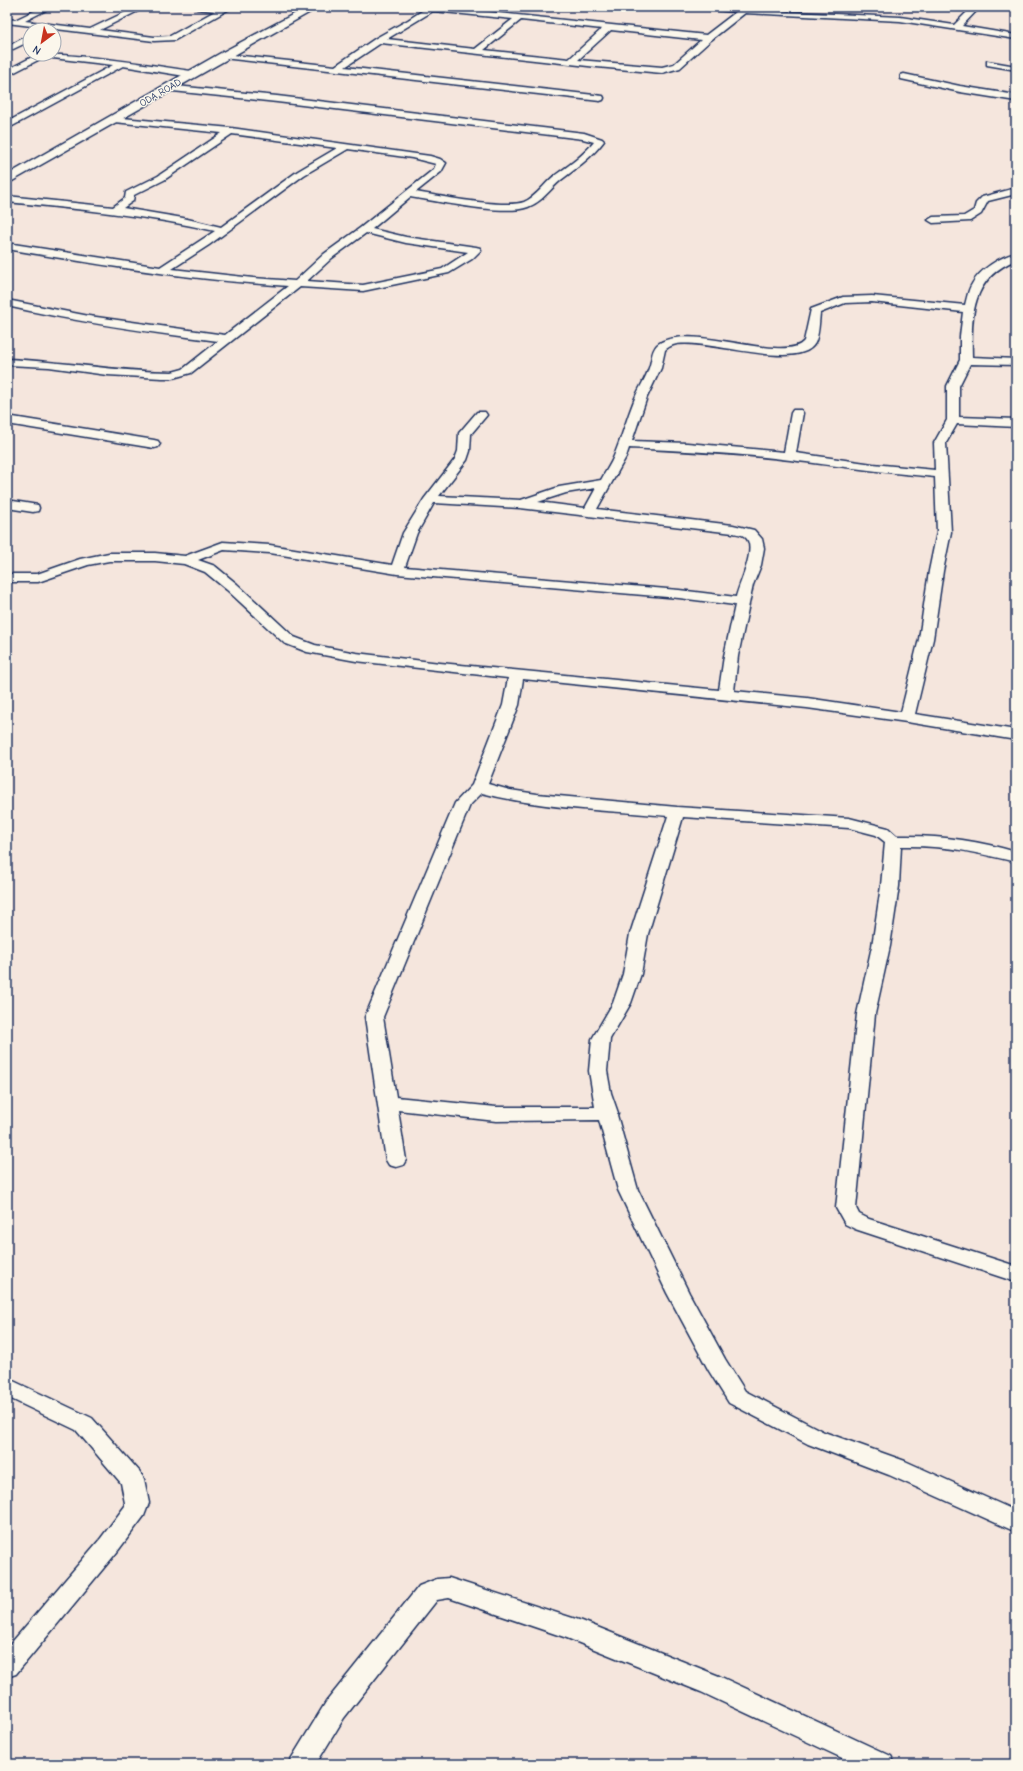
<svg xmlns="http://www.w3.org/2000/svg" width="1023" height="1771" viewBox="0 0 1023 1771" font-family="'Comic Neue',sans-serif">
<rect width="100%" height="100%" fill="#f5e6dd"/>
<filter id="ink" filterUnits="userSpaceOnUse"><feTurbulence type="fractalNoise" baseFrequency=".025" numOctaves="2"/><feDisplacementMap in="SourceGraphic" scale="8" xChannelSelector="R" yChannelSelector="G"/><feConvolveMatrix kernelMatrix="1 2 1 2 8 2 1 2 1" color-interpolation-filters="sRGB"/></filter>
<g filter="url(#ink)">
<g fill="none" stroke-linecap="round" stroke-linejoin="round">
<g stroke="#1b2f5e" stroke-width="3">
<path id="minor" d="M 42,7 L 52,7 L 25,21 L 90,29 L 136,7 L 146,7 L 100,30 L 154,37 L 170,36 L 215,11 L 197,9 L 193,7 L 233,7 L 175,40 L 154,41 L 7,23 L 7,19 L 15,20 Z
M 428,7 L 443,7 L 706,35 L 736,12 L 702,9 L 698,7 L 731,7 L 790,12 L 900,17 L 954,25 L 972,7 L 980,7 L 962,26 L 1016,35 L 1016,39 L 900,21 L 745,13 L 711,40 L 680,68 L 662,73 L 597,67 L 381,43 L 345,67 L 603,96 L 604,98 L 603,100 L 600,101 L 223,58 L 219,56 L 223,54 L 335,66 L 376,38 L 408,20 ZM 433,11 L 513,19 L 475,49 L 387,39 ZM 521,20 L 602,29 L 569,59 L 484,50 ZM 611,30 L 701,40 L 674,64 L 662,67 L 578,60 Z
M 27,36 L 30,36 L 30,41 L 7,52 L 7,47 Z
M 31,54 C 84,54 138,63 191,71 L 195,74 L 191,77 L 123,66 L 7,129 L 7,122 L 113,65 L 44,57 L 7,76 L 7,70 L 34,56 Z
M 987,61 L 1016,66 L 1016,70 L 987,65 Z
M 904,74 L 960,86 L 1016,95 L 1016,101 L 960,92 L 901,79 L 901,75 Z
M 166,85 L 277,96 L 584,133 L 602,139 L 604,141 C 592,157 577,168 561,180 C 550,189 542,202 528,207 C 505,216 437,201 410,197 L 372,229 L 406,237 L 476,247 L 480,248 L 481,250 L 472,259 L 449,273 L 363,291 L 300,287 L 191,373 L 173,378 L 162,378 L 107,375 L 49,367 L 7,365 L 7,359 C 62,361 117,372 172,372 L 183,369 L 218,341 C 147,332 77,322 7,306 L 7,300 L 89,316 L 225,335 L 288,286 C 193,280 100,265 7,249 L 7,243 L 160,267 L 215,231 C 146,215 77,209 7,202 L 7,196 L 113,207 L 125,198 L 126,192 L 158,176 L 222,133 L 114,122 L 111,121 L 110,119 L 111,117 L 231,128 L 430,156 L 440,159 L 446,163 L 441,172 L 416,192 C 439,196 505,209 524,202 C 536,197 544,184 554,176 C 568,166 583,156 594,142 L 583,139 L 277,102 L 163,90 L 162,88 L 163,86 ZM 232,134 L 337,148 L 298,171 L 221,227 L 183,218 L 123,208 L 133,201 L 134,195 L 164,180 ZM 348,149 L 412,158 L 436,164 L 434,169 L 360,228 L 324,254 L 295,281 L 253,278 L 172,269 L 209,245 L 304,175 ZM 366,233 L 406,243 L 468,252 L 442,269 L 363,285 L 307,281 L 332,258 Z
M 1016,188 L 1016,194 L 988,201 L 981,214 L 970,221 L 933,223 L 928,220 L 933,217 L 964,216 L 974,210 L 976,203 L 982,197 Z
M 1016,253 L 1016,260 C 971,278 971,315 972,357 L 1016,359 L 1016,365 L 970,364 L 959,386 L 959,417 L 1016,419 L 1016,427 L 957,424 L 946,443 L 951,532 L 943,571 L 933,639 L 915,714 L 1016,730 L 1016,740 L 907,722 L 807,708 L 523,679 L 519,705 L 488,784 L 510,790 L 537,794 L 677,807 L 849,818 L 888,828 L 897,836 C 938,835 977,840 1016,852 L 1016,862 C 975,852 944,845 901,846 L 899,886 L 890,946 L 875,1014 L 856,1208 L 859,1214 L 869,1219 L 1016,1266 L 1016,1282 L 855,1229 L 845,1224 L 836,1208 L 857,1014 L 872,946 L 881,886 L 885,842 L 876,835 L 849,828 L 683,817 L 648,934 L 641,974 L 631,1003 L 610,1039 L 607,1071 L 611,1093 L 618,1113 L 617,1115 L 638,1190 L 689,1293 L 725,1359 L 745,1391 L 824,1432 L 905,1461 L 1016,1511 L 1016,1532 L 889,1475 L 808,1444 L 729,1403 L 709,1371 L 667,1293 L 618,1190 L 599,1120 L 496,1121 L 398,1110 L 406,1160 L 403,1165 L 396,1167 L 389,1165 L 386,1160 L 365,1017 L 455,803 L 472,785 L 503,705 L 508,678 L 356,661 L 307,652 L 284,643 L 227,590 L 205,572 L 184,564 L 155,561 L 109,561 L 88,565 L 38,582 L 7,582 L 7,574 L 37,574 L 80,559 L 109,553 L 155,553 L 185,556 L 223,542 L 270,545 L 392,565 L 403,533 L 424,499 L 455,459 L 458,451 L 459,433 L 477,412 L 485,412 L 487,415 L 471,434 L 470,451 L 467,460 L 439,496 L 521,500 L 559,487 L 601,480 C 605,472 611,464 614,456 C 622,437 627,417 635,398 C 639,388 646,378 649,368 C 652,361 651,351 657,345 C 685,320 785,365 804,341 L 811,309 L 843,297 L 872,296 L 965,305 C 967,298 968,290 972,284 C 980,269 1000,257 1016,253 ZM 872,302 L 963,312 L 960,336 L 960,360 L 947,386 L 947,420 L 934,443 L 935,470 L 873,464 L 796,453 L 803,413 L 801,410 L 793,410 L 791,413 L 784,452 L 687,443 L 632,441 L 647,397 L 661,368 L 665,350 C 667,348 670,346 673,345 C 702,336 799,373 815,343 C 819,335 819,322 820,313 L 845,303 ZM 629,448 C 683,451 737,453 790,460 C 839,466 887,473 935,477 L 937,532 L 929,571 L 919,639 L 901,712 L 807,698 L 734,691 L 738,656 L 753,585 L 761,565 L 764,548 L 762,539 L 754,530 L 733,525 L 597,509 L 626,457 ZM 596,488 L 585,508 L 538,502 L 566,493 ZM 434,503 L 520,508 L 733,533 C 737,534 742,534 745,537 C 758,546 739,584 736,597 L 679,590 L 405,567 L 417,533 ZM 224,550 L 270,553 L 397,574 L 679,598 L 735,605 L 724,656 L 719,690 L 440,663 L 356,653 L 315,645 L 294,637 L 237,584 L 215,566 L 198,560 ZM 482,793 C 542,809 606,810 668,816 L 630,934 L 623,974 L 613,1003 L 592,1039 L 589,1071 L 595,1107 L 496,1107 L 396,1097 L 383,1017 L 470,805 Z
M 7,416 L 154,440 L 158,441 L 160,444 L 158,447 L 154,448 L 7,424 Z
M 7,500 L 38,505 L 39,508 L 38,511 L 33,512 L 7,508 Z
M 7,1378 L 92,1418 L 140,1472 L 144,1479 L 149,1503 L 144,1516 L 117,1552 L 16,1674 L 7,1677 L 7,1648 L 101,1538 L 125,1506 L 125,1503 L 121,1483 L 76,1430 L 7,1397 Z
M 449,1578 L 582,1621 L 719,1676 L 891,1756 L 895,1764 L 855,1764 L 701,1692 L 567,1638 L 449,1598 L 437,1600 L 344,1718 L 316,1764 L 288,1764 L 326,1702 L 419,1586 L 437,1579 Z"/>
</g>
<g stroke="#1b2f5e" stroke-width="3">
<path id="tertiary" d="M 307,7 L 319,7 L 7,184 L 7,175 L 219,54 Z"/>
</g>
<use href="#minor" fill="#fbf7ec" fill-rule="evenodd"/>
<use href="#tertiary" fill="#fbf7ec" fill-rule="evenodd"/>
</g>
</g>
<g text-anchor="middle" stroke-width="3" stroke-linejoin="round" paint-order="stroke">
<g font-size="10" fill="#1b2f5e" stroke="#fbf7ec">
<text transform="translate(160 92) rotate(-30)" y="4">ODA ROAD</text>
</g>
</g>
<rect width="1023" height="1771" fill="none" stroke="#fbf7ec" stroke-width="24"/>
<rect x="12" y="12" width="999" height="1747" fill="none" stroke="#1b2f5e" stroke-width="1.5" filter="url(#ink)"/>
<g transform="translate(42 42) rotate(212)"><circle r="19" fill="#fbf7ec" stroke="#a1a7b3"/>
<path d="M0-3L7 15L0 10L-7 15Z" fill="#c8321e"/>
<text y="-6" font-size="11" font-weight="bold" text-anchor="middle" fill="#1b2f5e">N</text>
</g>
</svg>
